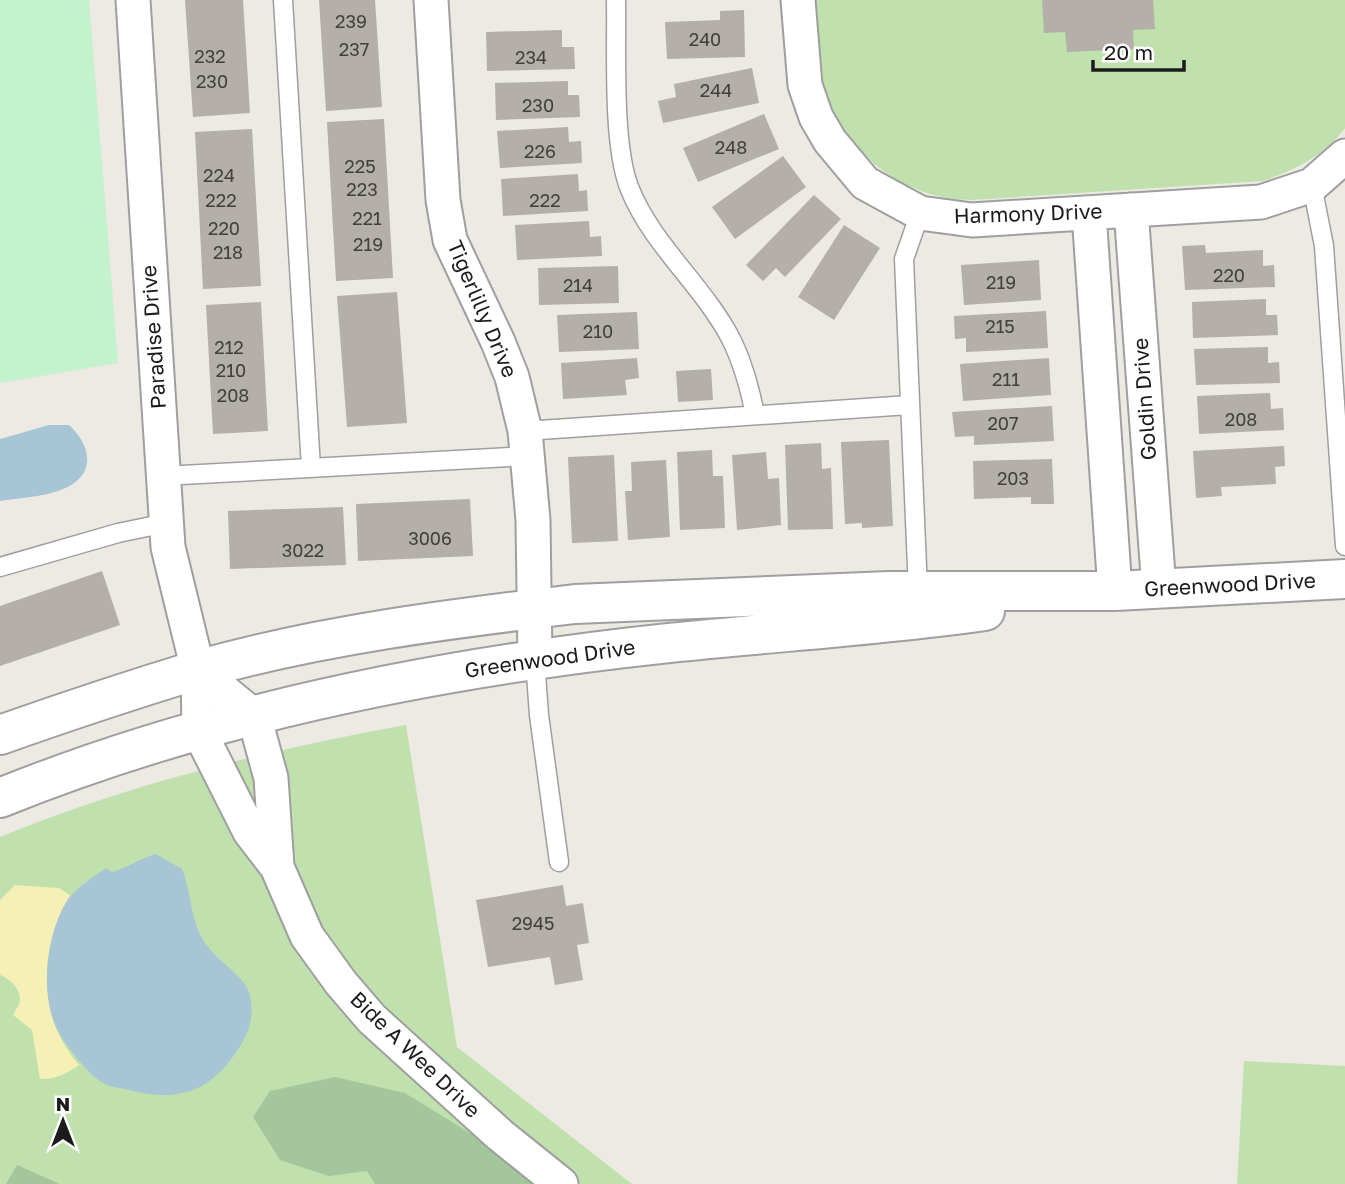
<svg xmlns="http://www.w3.org/2000/svg" width="1345" height="1184" viewBox="0 0 1345 1184" font-family="'Golos Text',sans-serif">
<rect width="100%" height="100%" fill="#eceae2"/>
<path fill="#c0e0ad" d="M 815,0 L 1345,0 L 1345,128 C 1323,157 1296,169 1263,181 L 971,200 C 959,199 945,199 934,195 C 873,178 828,127 819,65 C 816,44 816,21 815,0 Z
M 406,725 L 457,1047 L 632,1184 L 0,1184 L 0,837 C 129,784 268,750 406,725 Z
M 1244,1061 L 1345,1066 L 1345,1184 L 1237,1184 Z"/>
<path fill="#a3c69c" d="M 335,1077 L 405,1093 L 478,1138 L 532,1184 L 375,1184 L 367,1171 L 329,1176 L 280,1160 L 253,1117 L 270,1091 Z
M 17,1165 L 60,1184 L 6,1184 Z"/>
<path fill="#f5f0b6" d="M 15,885 L 59,888 L 70,895 C 39,951 36,1015 79,1065 C 68,1073 55,1080 40,1079 L 32,1030 L 13,1015 C 15,1010 20,1005 20,1000 C 21,989 9,978 0,975 L 0,900 Z"/>
<path fill="#c3f2cc" d="M 0,0 L 89,0 L 118,363 L 0,383 Z"/>
<path fill="#a7c5d4" d="M 49,425 L 69,425 C 93,447 96,477 61,490 C 43,497 19,498 0,501 L 0,439 Z
M 156,854 L 182,869 C 193,896 189,924 209,948 C 220,963 246,977 250,996 C 256,1023 244,1043 228,1063 C 201,1097 168,1100 129,1090 C 121,1088 110,1087 103,1083 C 90,1076 65,1045 58,1031 C 39,996 46,931 69,898 C 79,886 93,877 106,868 L 112,872 C 128,868 140,858 156,854 Z"/>
<path fill="#b4afa8" d="M 185,0 L 243,0 L 250,113 L 193,117 Z
M 319,0 L 375,0 L 382,107 L 326,111 Z
M 1042,0 L 1153,0 L 1155,29 L 1133,30 L 1134,49 L 1067,52 L 1065,32 L 1044,33 Z
M 744,10 L 745,57 L 667,59 L 665,22 L 720,20 L 720,11 Z
M 562,30 L 562,47 L 574,47 L 575,69 L 487,71 L 486,32 Z
M 752,68 L 759,103 L 663,123 L 658,101 L 676,97 L 674,84 Z
M 568,81 L 568,95 L 579,95 L 580,117 L 496,120 L 495,83 Z
M 764,114 L 779,149 L 698,182 L 683,148 Z
M 384,119 L 393,278 L 336,281 L 327,122 Z
M 568,127 L 569,142 L 581,141 L 582,163 L 500,168 L 497,131 Z
M 252,129 L 261,286 L 203,289 L 195,132 Z
M 783,156 L 806,187 L 735,239 L 712,207 Z
M 578,174 L 579,191 L 587,190 L 588,211 L 503,216 L 501,179 Z
M 814,195 L 841,219 L 785,277 L 776,268 L 763,281 L 746,265 Z
M 589,221 L 590,237 L 601,236 L 602,256 L 517,260 L 515,225 Z
M 844,225 L 880,248 L 834,320 L 798,297 Z
M 1205,245 L 1206,253 L 1263,250 L 1263,266 L 1274,265 L 1275,287 L 1185,290 L 1182,246 Z
M 1039,260 L 1041,300 L 964,305 L 961,265 Z
M 618,266 L 619,303 L 539,305 L 538,268 Z
M 397,292 L 407,423 L 347,427 L 337,296 Z
M 1266,299 L 1266,315 L 1277,315 L 1278,335 L 1193,338 L 1192,302 Z
M 261,302 L 268,431 L 213,434 L 206,305 Z
M 1046,311 L 1048,348 L 966,352 L 966,338 L 955,339 L 954,316 Z
M 637,312 L 639,349 L 559,352 L 557,315 Z
M 1268,347 L 1268,363 L 1279,362 L 1280,383 L 1196,385 L 1194,349 Z
M 637,358 L 639,378 L 625,380 L 627,395 L 563,399 L 561,363 Z
M 1049,358 L 1051,395 L 963,401 L 960,364 Z
M 711,369 L 713,400 L 678,402 L 676,371 Z
M 1270,393 L 1271,409 L 1283,408 L 1284,430 L 1199,434 L 1197,396 Z
M 1052,406 L 1054,441 L 974,445 L 974,436 L 955,437 L 952,412 Z
M 889,440 L 893,526 L 862,528 L 862,523 L 845,524 L 841,442 Z
M 821,443 L 822,469 L 831,468 L 833,529 L 788,530 L 785,445 Z
M 1284,446 L 1285,466 L 1275,467 L 1276,484 L 1221,487 L 1222,496 L 1196,498 L 1193,451 Z
M 712,450 L 713,476 L 723,476 L 725,528 L 680,530 L 677,452 Z
M 766,452 L 768,479 L 779,478 L 781,525 L 737,530 L 732,455 Z
M 614,455 L 618,541 L 572,543 L 568,457 Z
M 1052,459 L 1054,504 L 1031,504 L 1031,497 L 974,499 L 973,461 Z
M 666,460 L 670,537 L 628,540 L 625,491 L 632,491 L 631,462 Z
M 470,499 L 473,556 L 358,561 L 356,504 Z
M 343,507 L 346,565 L 230,569 L 228,511 Z
M 102,571 L 120,625 L 0,666 L 0,606 Z
M 563,885 L 566,906 L 583,903 L 589,943 L 577,945 L 583,980 L 555,985 L 550,957 L 488,967 L 476,900 Z"/>
<g fill="none" stroke-linecap="round" stroke-linejoin="round">
<g stroke="#9f9f9f" stroke-width="21">
<path id="service" d="M 283,0 L 311,468
M 616,0 C 617,50 612,142 629,187 C 651,244 703,285 731,339 C 743,363 750,389 755,415
M 1312,185 L 1324,246 L 1345,546
M 525,431 L 909,405
M 163,476 L 528,456
M 0,567 L 118,533 L 166,523
M 918,591 L 904,259 L 920,213
M 535,660 L 539,715 L 559,862"/>
</g>
<g stroke="#9f9f9f" stroke-width="37">
<path id="minor" d="M 133,0 L 168,547 L 198,670 L 199,731 L 250,832 L 277,867 L 307,936 L 341,983 L 372,1019 L 500,1135 L 561,1184
M 431,0 L 443,200 L 450,240 L 498,342 L 512,377 L 525,431 L 533,520 L 535,660
M 798,0 L 805,85 L 816,117 L 830,141 L 865,183 L 920,213 L 972,220 L 1261,202 L 1312,185 L 1345,156
M 1131,210 L 1159,589
M 1089,213 L 1115,591
M 198,670 L 254,716 L 271,778 L 277,867"/>
</g>
<g stroke="#9f9f9f" stroke-width="42">
<path id="tertiary" d="M 0,735 C 65,712 131,690 197,670 C 320,635 449,619 575,604 L 889,591 L 1115,591 L 1345,579
M 0,798 C 212,712 442,667 669,643 C 774,632 881,626 985,611"/>
</g>
<use href="#service" stroke="#fff" stroke-width="18"/>
<use href="#minor" stroke="#fff" stroke-width="33"/>
<use href="#tertiary" stroke="#fff" stroke-width="38"/>
</g>
<g text-anchor="middle" stroke-width="5" stroke-linejoin="round" paint-order="stroke">
<g font-size="18" fill="#41403e">
<text x="351" y="28">239</text>
<text x="705" y="46">240</text>
<text x="354" y="56">237</text>
<text x="210" y="63">232</text>
<text x="531" y="64">234</text>
<text x="212" y="88">230</text>
<text x="716" y="97">244</text>
<text x="538" y="112">230</text>
<text x="731" y="154">248</text>
<text x="540" y="158">226</text>
<text x="360" y="173">225</text>
<text x="219" y="182">224</text>
<text x="362" y="196">223</text>
<text x="221" y="207">222</text>
<text x="545" y="207">222</text>
<text x="367" y="225">221</text>
<text x="224" y="235">220</text>
<text x="368" y="251">219</text>
<text x="228" y="259">218</text>
<text x="1229" y="282">220</text>
<text x="1001" y="289">219</text>
<text x="578" y="292">214</text>
<text x="1000" y="333">215</text>
<text x="598" y="338">210</text>
<text x="229" y="354">212</text>
<text x="231" y="377">210</text>
<text x="1006" y="386">211</text>
<text x="233" y="402">208</text>
<text x="1241" y="426">208</text>
<text x="1003" y="430">207</text>
<text x="1013" y="485">203</text>
<text x="430" y="545">3006</text>
<text x="303" y="557">3022</text>
<text x="533" y="930">2945</text>
</g>
<g font-size="21" fill="#1b1b1b" stroke="#fff">
<text transform="translate(1028 214) rotate(-2)" y="7">Harmony Drive</text>
<text transform="translate(482 309) rotate(67)" y="7">Tigerlilly Drive</text>
<text transform="translate(154 337) rotate(-94)" y="7">Paradise Drive</text>
<text transform="translate(1145 399) rotate(-94)" y="7">Goldin Drive</text>
<text transform="translate(1230 585) rotate(-3)" y="7">Greenwood Drive</text>
<text transform="translate(550 659) rotate(-8)" y="7">Greenwood Drive</text>
<text transform="translate(415 1055) rotate(44)" y="7">Bide A Wee Drive</text>
</g>
</g>
<g transform="translate(63 1121)" stroke="#ffffff" stroke-width="5" paint-order="stroke">
<path d="M0-5L12 26L0 18L-12 26Z" fill="#1b1b1b"/>
<text y="-10" font-size="19" font-weight="bold" text-anchor="middle" fill="#1b1b1b">N</text>
</g>
<path d="M1093 60v10h91v-10" fill="none" stroke="#1b1b1b" stroke-width="3.5"/>
<text x="1104" y="60" font-size="21" fill="#1b1b1b" stroke="#ffffff" stroke-width="5" paint-order="stroke">20 m</text>
</svg>
